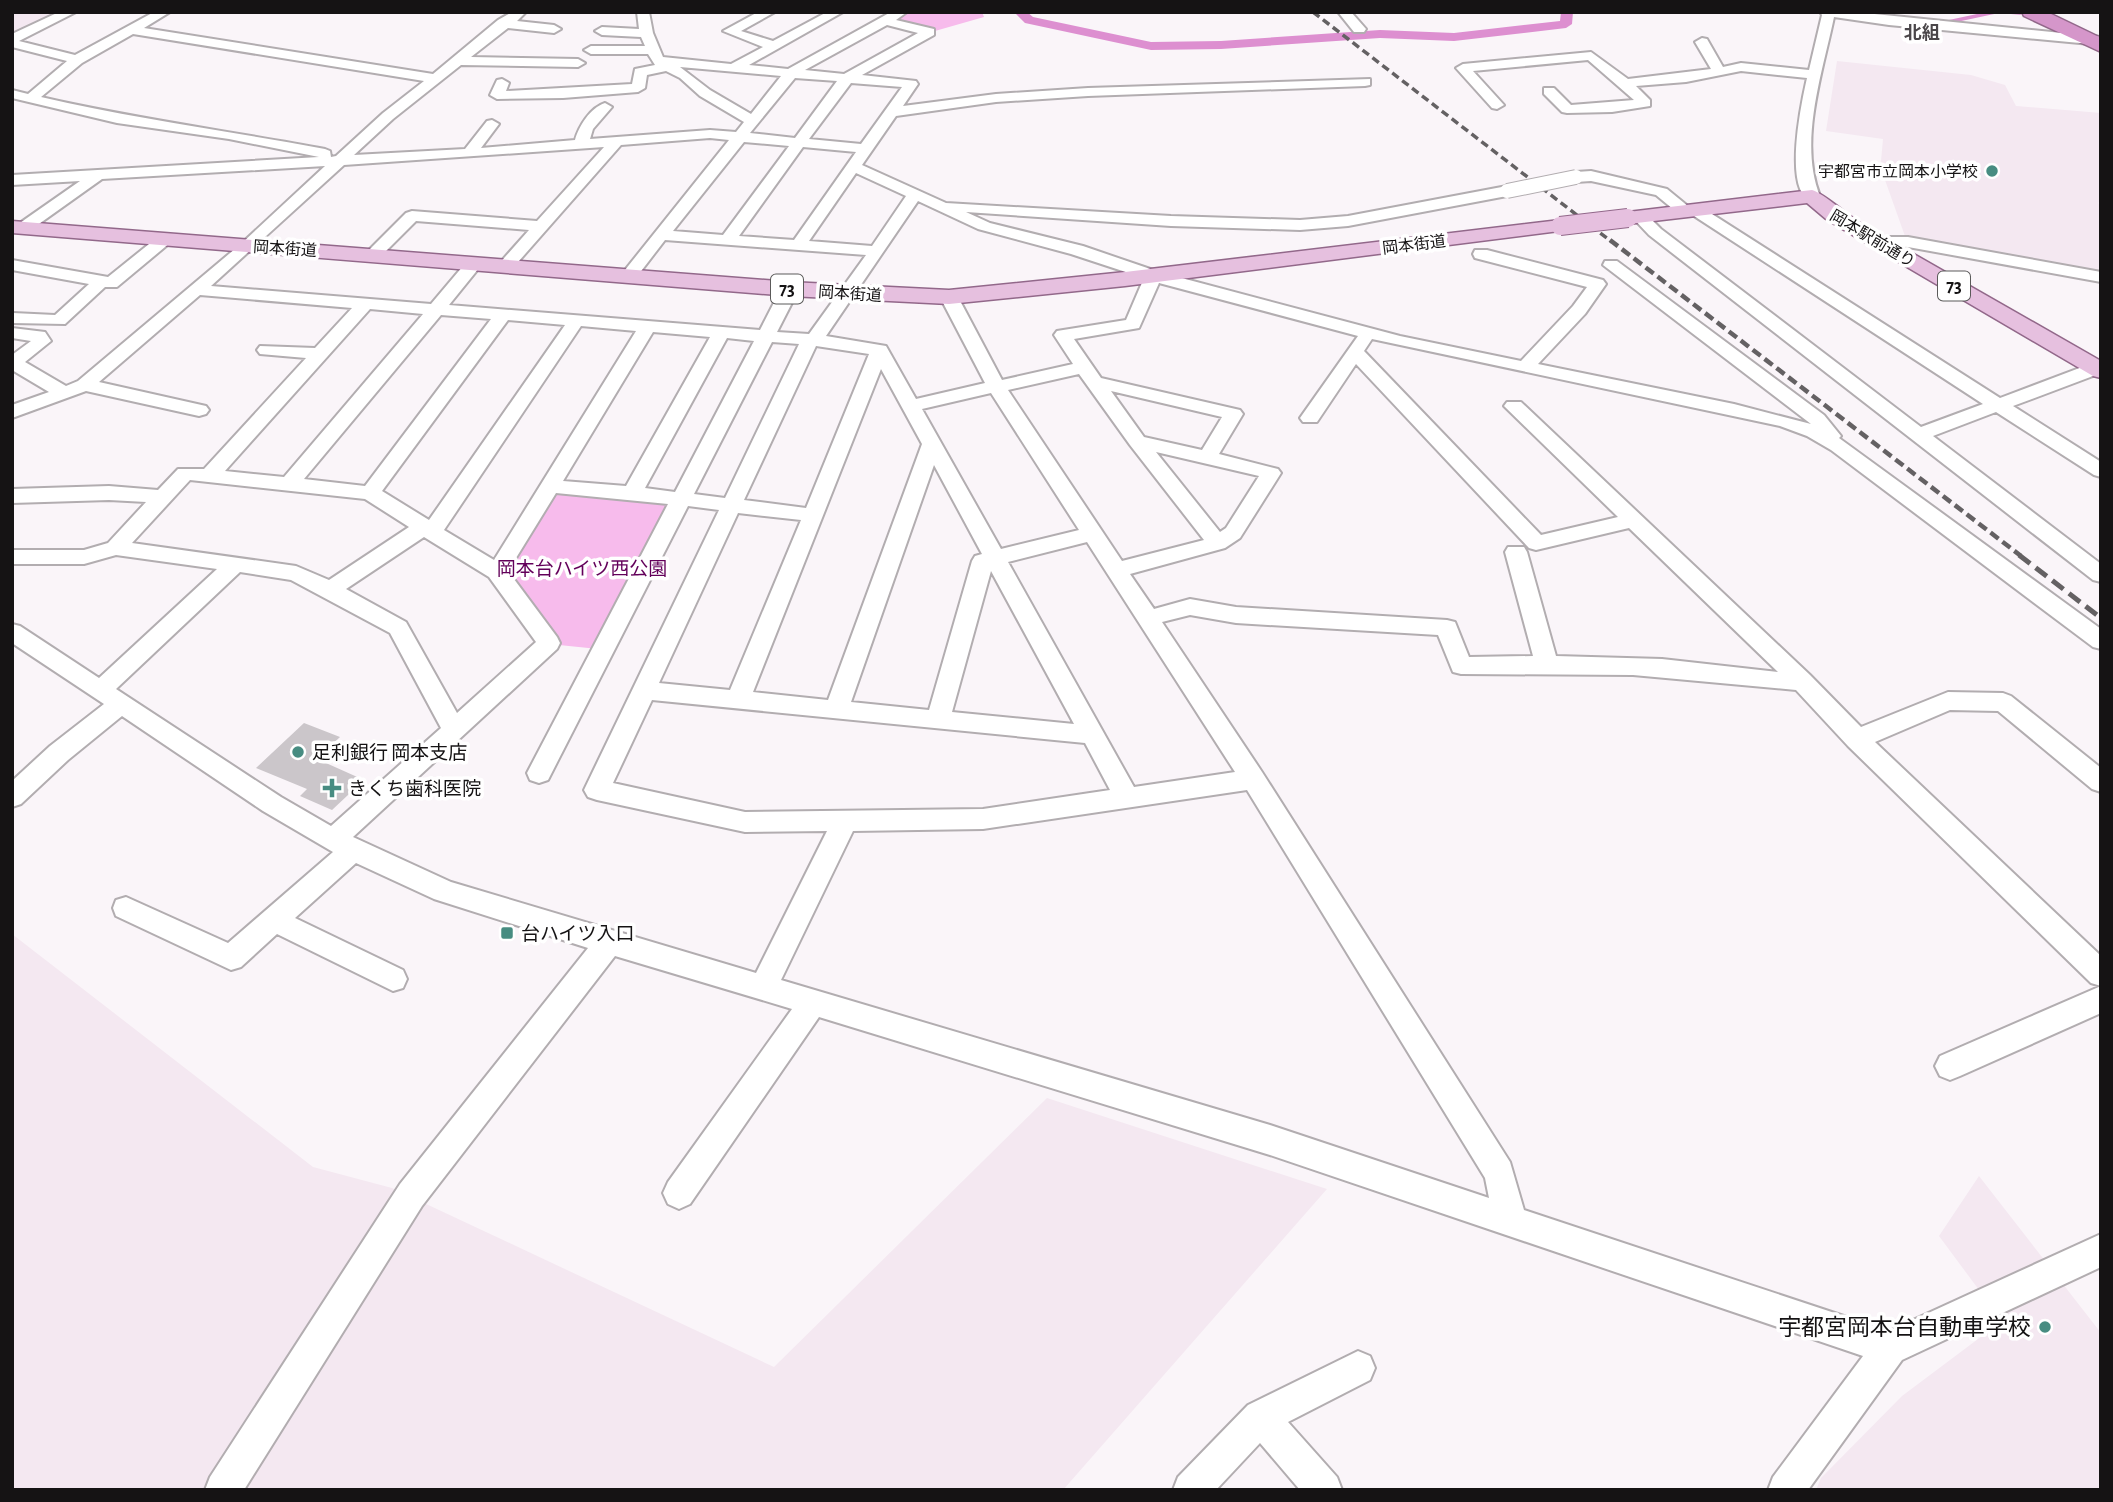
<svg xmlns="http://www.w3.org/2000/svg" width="2113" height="1502" viewBox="0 0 2113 1502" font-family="'Alegreya Sans','Noto Sans JP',sans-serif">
<rect width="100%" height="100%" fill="#faf5f9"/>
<path fill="#f4e8f1" d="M 12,12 L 64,12 L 12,37 Z
M 1837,61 L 1971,75 L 2005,85 L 2016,106 L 2101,113 L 2101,201 L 2098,203 L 2101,205 L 2101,274 L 1906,239 L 1885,180 L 1881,161 L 1883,139 L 1826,131 Z
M 12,934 L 313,1167 L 392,1188 L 774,1367 L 1047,1098 L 1327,1189 L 1063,1490 L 12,1490 Z
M 1979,1176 L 2101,1333 L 2101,1490 L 1816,1490 L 1821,1478 L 1902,1396 L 2002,1321 L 1939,1236 Z"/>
<path fill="#f7bbec" d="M 908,12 L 982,12 L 984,17 L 935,31 L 895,20 Z
M 557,493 L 684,505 L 608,650 L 559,645 L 507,573 Z"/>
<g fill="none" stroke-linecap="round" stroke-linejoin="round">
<path stroke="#dd8fd0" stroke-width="3.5" d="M 2008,12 L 2020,13
M 1948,22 L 1995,12"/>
<path fill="#dd8fd0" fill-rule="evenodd" d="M 1014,12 L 1027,12 L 1033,17 L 1151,42 L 1221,41 L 1380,30 L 1454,33 L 1560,21 L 1561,12 L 1573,12 L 1572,24 L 1566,28 L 1454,41 L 1380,38 L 1221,49 L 1151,50 L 1025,23 Z"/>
</g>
<path fill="#cbc6ca" d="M 304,723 L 340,737 L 317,759 L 364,780 L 332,810 L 300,796 L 307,789 L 256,768 Z"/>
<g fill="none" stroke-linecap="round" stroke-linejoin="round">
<g stroke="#b2adb0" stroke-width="4">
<path id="minor" d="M 59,12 L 76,12 L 19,41 L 75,55 L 154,12 L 170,12 L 144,28 L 433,74 L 498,20 L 512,12 L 526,12 L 517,21 L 554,25 L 561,29 L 554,33 L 508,28 L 471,57 L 578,59 L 585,63 L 578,67 L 461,65 L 393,119 L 354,155 L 465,149 L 487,121 L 492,120 L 499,124 L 481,148 L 575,140 C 579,126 590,108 605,103 L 612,107 L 593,129 L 590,139 L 710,130 L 736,132 L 744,122 L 700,96 L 680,78 L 666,71 L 647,75 L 645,88 L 638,92 L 563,98 L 497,99 L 490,95 L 497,80 L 502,79 L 509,83 L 506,91 L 632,84 L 635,69 L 655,65 L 648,54 L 591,54 L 584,50 L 591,46 L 645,46 L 641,37 L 602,35 L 595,31 L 602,27 L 639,29 L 637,12 L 649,12 L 653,33 L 663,57 L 731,64 L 763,47 L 723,31 L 758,12 L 775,12 L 741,31 L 773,41 L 827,12 L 843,12 L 749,65 L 788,69 L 891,12 L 907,12 L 896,20 L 934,29 L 934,35 L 862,75 L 916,81 L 918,84 L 903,106 L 996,94 L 1088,88 L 1370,79 L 1370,85 L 1365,86 L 1088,96 L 996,102 L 896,116 L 862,165 L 946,203 L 1171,216 L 1300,220 L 1348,216 L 1507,186 L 1513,188 L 1515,191 L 1513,194 L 1507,196 L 1348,226 L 1300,230 L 1171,226 L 966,212 L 990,223 L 1083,246 L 1159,272 L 1400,336 L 1521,361 L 1573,306 L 1587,287 L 1475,258 L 1473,254 L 1475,250 L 1487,250 L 1603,280 L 1606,284 L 1585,314 L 1538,364 L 1734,404 L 1811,424 L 1603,265 L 1605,261 L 1617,261 L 1824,415 L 1841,436 L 1839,438 L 2101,629 L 2101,649 L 2093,647 L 1831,450 L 1807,436 L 1780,426 L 1372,339 L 1364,351 L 1541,535 L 1618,517 L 1504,406 L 1507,402 L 1521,402 L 1810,675 L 1861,727 L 1948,692 L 2003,693 L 2011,696 L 2101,768 L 2101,792 L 2092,789 L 1998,711 L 1950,710 L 1875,742 L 2101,956 L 2101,986 L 2091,983 L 1848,746 L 1796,690 L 1633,675 L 1461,674 L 1453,672 L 1438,635 L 1236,623 L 1190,615 L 1162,622 L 1262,772 L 1510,1162 L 1524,1210 L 1889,1331 L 2101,1234 L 2101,1267 L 1902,1360 L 1808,1490 L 1768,1490 L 1773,1477 L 1863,1356 L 1270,1155 L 819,1017 L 690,1204 L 679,1209 L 668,1204 L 663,1193 L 668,1182 L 792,1009 L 615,956 L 422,1206 L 244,1490 L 205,1490 L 210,1477 L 400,1184 L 588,948 L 434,899 L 356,863 L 295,918 L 403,970 L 407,979 L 403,988 L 393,991 L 277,934 L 241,967 L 231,970 L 116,916 L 113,908 L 116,900 L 126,897 L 228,943 L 333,852 L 263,811 L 122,716 L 68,760 L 21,804 L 12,807 L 12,781 L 50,746 L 104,704 L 12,643 L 12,624 L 20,626 L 99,678 L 217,569 L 116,555 L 84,564 L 12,564 L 12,550 L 84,550 L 108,543 L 146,502 L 109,500 L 12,503 L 12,489 L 109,486 L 158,490 L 178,469 L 204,469 L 306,358 L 260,354 L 257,350 L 260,346 L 315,348 L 352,308 L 200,295 L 99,382 L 206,406 L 209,410 L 206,414 L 199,416 L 86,391 L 12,418 L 12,405 L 49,392 L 12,370 L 12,355 L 31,341 L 12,338 L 12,328 L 45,332 L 51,341 L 25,362 L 66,386 L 78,381 L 242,243 L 325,166 L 102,179 L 29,231 L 17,231 L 15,228 L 17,225 L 80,181 L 12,185 L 12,175 L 319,157 L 229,139 L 117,123 L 12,98 L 12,90 L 28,94 L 67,61 L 12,47 L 12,34 ZM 887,25 L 918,33 L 844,74 L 805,70 ZM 133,34 L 424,81 L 383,113 L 336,156 L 331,157 L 330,151 L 325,149 C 230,131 135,119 41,97 L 82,63 ZM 680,67 L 781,76 L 751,114 L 710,90 ZM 795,78 L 837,81 L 795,138 L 750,133 ZM 851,83 L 902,87 L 861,144 L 809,139 ZM 710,138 L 729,140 L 621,275 L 629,280 L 635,279 L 665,240 L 866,255 L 809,334 L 777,332 L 799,289 L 790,284 L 781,289 L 760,330 L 449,305 L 483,263 L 475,258 L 469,259 L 431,304 L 211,286 L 344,165 L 604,147 L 537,221 L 412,211 L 406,213 L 364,255 L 372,260 L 378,259 L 416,221 L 529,230 L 497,266 L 505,271 L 511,270 L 621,145 ZM 744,142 L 789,146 L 723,235 L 673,231 ZM 803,147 L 856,152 L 794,240 L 739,236 ZM 856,173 L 906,196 L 872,246 L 809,241 ZM 918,201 L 978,229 L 1071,254 L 1144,278 L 1126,320 L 1057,331 L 1054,335 L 1073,364 L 1002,380 L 958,297 L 955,293 L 943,293 L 940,297 L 985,383 L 916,399 L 886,346 L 826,336 ZM 1159,283 L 1358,336 L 1300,418 L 1303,422 L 1317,422 L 1356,364 L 1529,548 L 1536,550 L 1629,528 L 1778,672 L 1662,659 L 1556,656 L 1527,552 L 1524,547 L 1508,547 L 1505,552 L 1533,656 L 1469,657 L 1455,622 L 1447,620 L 1236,607 L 1190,599 L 1154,609 L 1130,574 L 1225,548 L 1240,538 L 1281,473 L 1278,469 L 1219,454 L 1243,414 L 1240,410 L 1101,378 L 1074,339 L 1139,328 ZM 370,309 L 423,314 L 284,477 L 225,471 ZM 441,315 L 491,319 L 365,486 L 304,479 ZM 508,320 L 565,325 L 429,520 L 382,491 ZM 581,326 L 636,331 L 494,560 L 444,530 ZM 653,332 L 710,337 L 626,486 L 563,481 ZM 727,338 L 754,341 L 675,492 L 645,488 ZM 772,342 L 799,344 L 725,498 L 694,494 ZM 816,346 L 869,354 L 806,508 L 744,500 ZM 881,369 L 922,444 L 828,700 L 753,692 ZM 1079,374 L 1130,445 L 1204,540 L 1122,561 L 1008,390 ZM 1111,391 L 1222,417 L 1202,450 L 1144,437 ZM 991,393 L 1079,530 L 1001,549 L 922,409 ZM 1156,452 L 1259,476 L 1226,528 L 1220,532 ZM 934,465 L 982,554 L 975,556 L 972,561 L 929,710 L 851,702 ZM 190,480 L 365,499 L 409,527 L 329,580 L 296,566 L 132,543 ZM 556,493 L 668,504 L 527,773 L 530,780 L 539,783 L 548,780 L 688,506 L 719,510 L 584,790 L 588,797 L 597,800 L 745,832 L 827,831 L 756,973 L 451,882 L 353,837 L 557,649 L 560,643 L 557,637 L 508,571 ZM 738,513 L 801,520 L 730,690 L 659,683 ZM 424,537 L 489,577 L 536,642 L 457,713 L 406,622 L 346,589 ZM 1087,542 L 1235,772 L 1134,787 L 1008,562 ZM 991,571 L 1074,724 L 952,712 ZM 240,572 L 291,580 L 390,633 L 441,728 L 331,826 L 281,797 L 116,689 ZM 652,700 L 1085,743 L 1110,790 L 983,809 L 745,812 L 613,783 ZM 1247,790 L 1485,1178 L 1489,1198 L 1270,1125 L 781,980 L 853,831 L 983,829 Z
M 1338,12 L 1351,12 L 1366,29 L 1364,32 L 1354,32 Z
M 1820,12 L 1855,12 L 2101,37 L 2101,45 L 1889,25 L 1834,17 C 1823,71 1798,142 1820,196 L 1812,201 C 1782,193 1802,100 1807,78 L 1741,71 L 1686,82 L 1636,86 L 1650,100 L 1650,106 L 1612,112 L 1567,113 L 1562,112 L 1544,94 L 1544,88 L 1554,88 L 1571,105 L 1634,100 L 1588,60 L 1473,71 L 1504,105 L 1497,109 L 1492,108 L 1456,68 L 1463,64 L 1591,52 L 1628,79 L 1711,69 L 1695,42 L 1702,38 L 1707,39 L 1723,67 L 1741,63 L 1809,70 L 1822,15 Z
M 1591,171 L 1667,189 L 1689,207 L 1701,207 L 2000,398 L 2090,364 L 2101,363 L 2101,373 L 2013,406 L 2101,462 L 2101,477 L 2094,475 L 1996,412 L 1933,436 L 2101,564 L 2101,582 L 2093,580 L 1649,235 L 1632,217 L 1634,214 L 1646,214 L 1661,229 L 1921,427 L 1983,404 L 1691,214 L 1679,214 L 1656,195 L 1591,181 L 1576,182 L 1568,177 L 1576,172 Z
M 165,234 L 171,236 L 173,239 L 171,242 L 117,287 L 105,287 L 65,324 L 12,323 L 13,313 L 55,315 L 89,284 L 12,270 L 12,260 L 108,277 L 159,236 Z
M 1878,237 L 1908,237 L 2101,272 L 2101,282 L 1908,247 L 1872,245 L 1870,242 Z
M 2101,986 L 2101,1013 L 1960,1076 L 1950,1080 L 1940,1076 L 1935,1066 L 1940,1056 Z
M 1358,1351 L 1370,1356 L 1375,1368 L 1370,1380 L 1288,1422 L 1337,1477 L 1342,1490 L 1300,1490 L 1260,1443 L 1216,1490 L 1173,1490 L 1178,1477 L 1248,1405 Z"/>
</g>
<g stroke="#92688a" stroke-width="3">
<path id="major" d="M 1812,190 C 1823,193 1850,217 1863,225 L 2101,361 L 2101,378 L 2093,376 L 1849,233 L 1826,219 L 1807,203 L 1628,224 L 1621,222 L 1618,218 L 1621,214 L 1628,212 Z
M 1560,220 L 1567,222 L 1570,226 L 1567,230 L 1125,286 L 949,304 L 790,296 L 12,233 L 12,221 L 790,282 L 949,290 L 1125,272 Z"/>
</g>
<g stroke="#92688a" stroke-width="3">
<path id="highway" d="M 2022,12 L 2047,12 L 2101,38 L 2101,52 L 2024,16 Z"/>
</g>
<use href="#minor" fill="#fff" fill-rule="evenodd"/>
<use href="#major" fill="#e6c0df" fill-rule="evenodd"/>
<use href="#highway" fill="#d596ca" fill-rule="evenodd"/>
<path stroke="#646163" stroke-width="3.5" stroke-dasharray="8 4.5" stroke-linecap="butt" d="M 1313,12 L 1612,242"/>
<path stroke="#646163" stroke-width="4.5" stroke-dasharray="10 5" stroke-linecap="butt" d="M 1610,240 L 2021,556"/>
<path stroke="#646163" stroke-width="5" stroke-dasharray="14 7" stroke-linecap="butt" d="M 2019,555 L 2101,618"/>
<g stroke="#b2adb0" stroke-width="16" stroke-linecap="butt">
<path id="minor-bridge" d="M 1507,191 L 1576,177"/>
</g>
<g stroke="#92688a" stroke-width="20" stroke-linecap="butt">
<path id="major-bridge" d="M 1560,226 L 1628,218"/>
</g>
<use href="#minor-bridge" stroke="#fff" stroke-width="14"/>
<use href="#major-bridge" stroke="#e6c0df" stroke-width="18"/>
</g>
<g fill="#478c81" stroke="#fff" stroke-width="2.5">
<circle cx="1992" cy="171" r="7"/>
<circle cx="298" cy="752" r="7"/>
<path d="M328.5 777.5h7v7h7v7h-7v7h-7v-7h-7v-7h7z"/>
<rect x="500" y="926" width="14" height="14" rx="3.5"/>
<circle cx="2045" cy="1327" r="7"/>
</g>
<g text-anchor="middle" stroke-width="7" stroke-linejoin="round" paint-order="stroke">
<g font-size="16" fill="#151314" stroke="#fff" text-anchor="end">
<text x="1978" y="177">宇都宮市立岡本小学校</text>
</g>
<g font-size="16" fill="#151314" stroke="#fff">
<text transform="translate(1873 238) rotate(31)" y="6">岡本駅前通り</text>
<text transform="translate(1414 244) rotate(-7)" y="6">岡本街道</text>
<text transform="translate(285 248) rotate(4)" y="6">岡本街道</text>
<text transform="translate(850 293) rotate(4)" y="6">岡本街道</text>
</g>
<g font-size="18" font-weight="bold" fill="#4a4649" stroke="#fff">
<text x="1922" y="39">北組</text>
</g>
<g fill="#fff" stroke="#5b5a5a" stroke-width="2">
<rect x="1938" y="271.5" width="32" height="29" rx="5"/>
<rect x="771" y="274.5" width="32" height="29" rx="5"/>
</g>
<g font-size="18" font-weight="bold" fill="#151314">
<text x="1954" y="292">73</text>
<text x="787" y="295">73</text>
</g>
<g font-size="19" fill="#63005a" stroke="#fff">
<text x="582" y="575">岡本台ハイツ西公園</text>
</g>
<g font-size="19" fill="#151314" stroke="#fff" text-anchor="start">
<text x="312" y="759">足利銀行 岡本支店</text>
<text x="348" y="795">きくち歯科医院</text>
<text x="521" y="940">台ハイツ入口</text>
</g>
<g font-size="23" fill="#151314" stroke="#fff" text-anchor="end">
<text x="2031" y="1335">宇都宮岡本台自動車学校</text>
</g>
</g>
<rect width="2113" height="1502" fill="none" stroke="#151314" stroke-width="28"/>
</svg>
